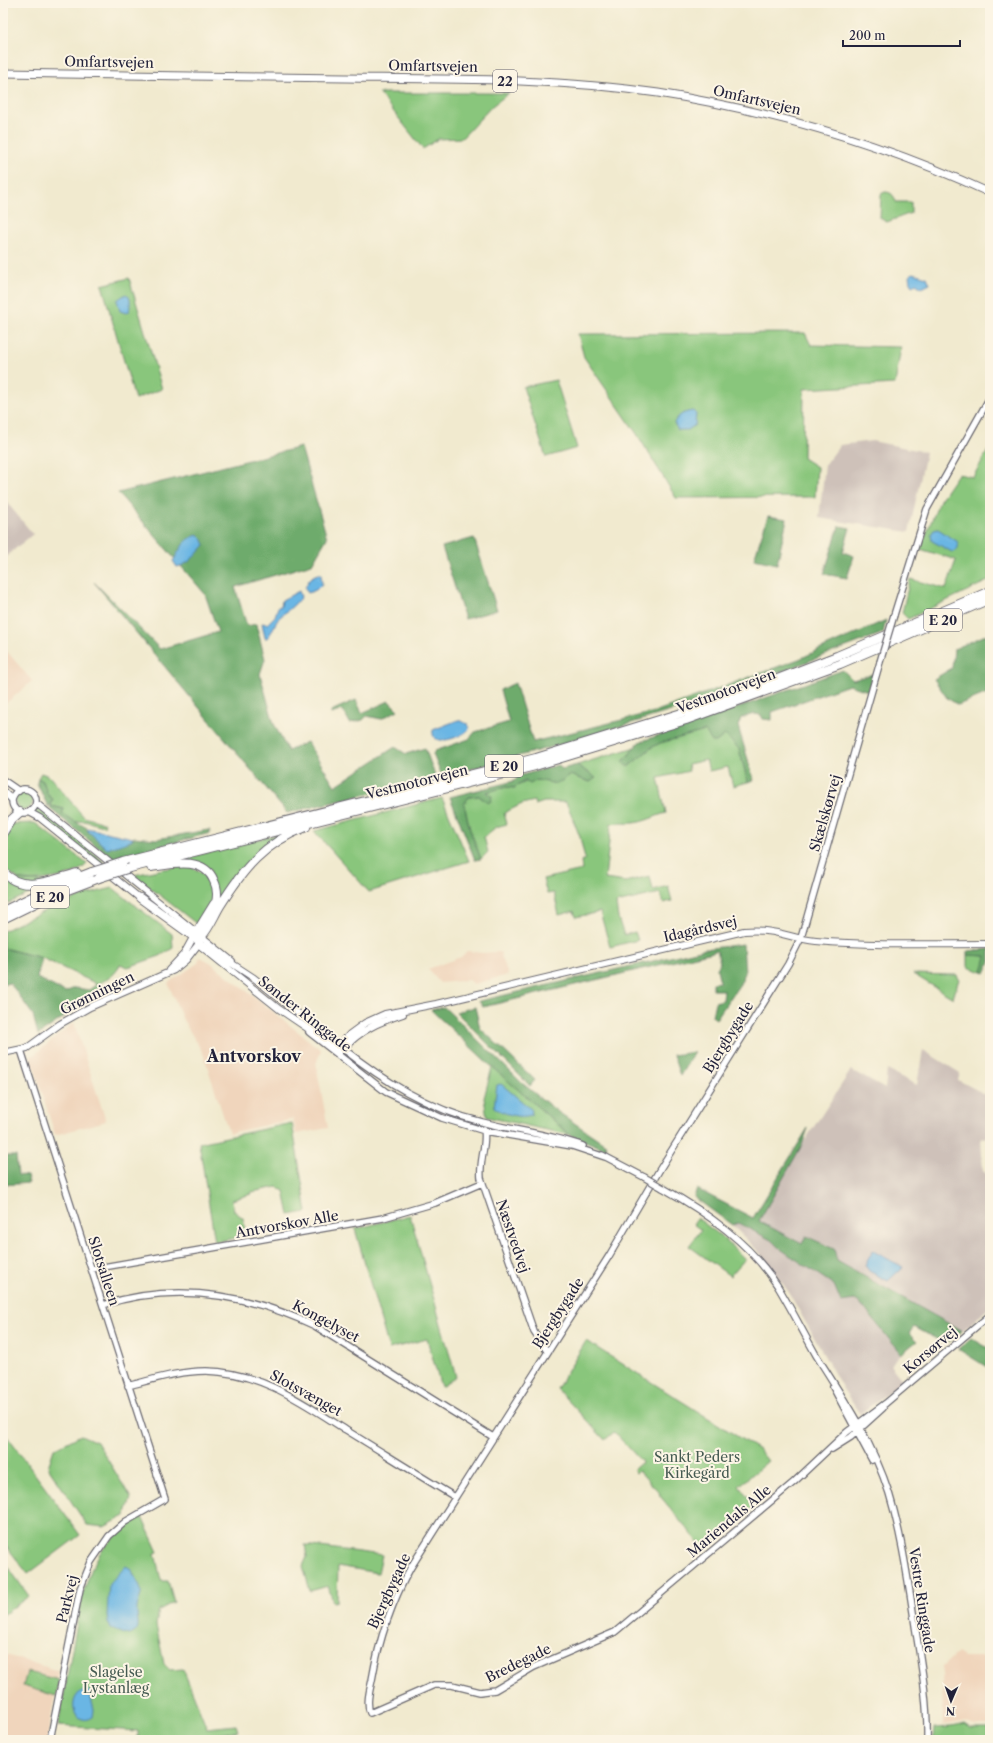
<svg xmlns="http://www.w3.org/2000/svg" width="993" height="1743" viewBox="0 0 993 1743" font-family="'Libre Caslon Text',serif">
<rect width="100%" height="100%" fill="#fcf5e5"/>
<filter id="ink" filterUnits="userSpaceOnUse"><feTurbulence type="fractalNoise" baseFrequency=".025" numOctaves="2"/><feDisplacementMap in="SourceGraphic" scale="8" xChannelSelector="R" yChannelSelector="G"/><feConvolveMatrix kernelMatrix="1 2 1 2 8 2 1 2 1" color-interpolation-filters="sRGB"/></filter>
<filter id="wash" filterUnits="userSpaceOnUse"><feTurbulence type="fractalNoise" baseFrequency=".012" numOctaves="4" result="noise"/><feDisplacementMap in="SourceGraphic" scale="16" xChannelSelector="R" yChannelSelector="G"/><feGaussianBlur stdDeviation="0.9" result="paint"/><feColorMatrix in="noise" values="0 0 0 0 0 0 0 0 0 0 0 0 0 0 0 0 0 1.4 0 .05"/><feComposite in="paint" operator="in"/></filter>
<g filter="url(#wash)">
<rect width="100%" height="100%" fill="#f1eacf"/>
<path fill="#f0d5bc" d="M 5,649 L 32,681 L 3,706 L 3,651 Z
M 467,951 L 482,953 L 500,952 L 508,975 L 474,984 L 469,980 L 440,983 L 428,969 L 461,957 Z
M 200,957 L 210,962 L 321,1050 L 316,1064 L 328,1128 L 296,1134 L 293,1119 L 229,1133 L 203,1053 L 183,1020 L 168,983 L 198,963 Z
M 74,1023 L 106,1121 L 55,1135 L 31,1057 Z
M 957,1653 L 963,1657 L 990,1657 L 990,1725 L 975,1725 L 966,1721 L 943,1725 L 942,1667 Z
M 3,1654 L 59,1671 L 47,1740 L 3,1740 Z"/>
<path fill="#cec1b9" d="M 872,441 L 926,452 L 909,532 L 819,518 L 825,465 L 840,445 Z
M 3,498 L 33,534 L 3,559 Z
M 923,1050 L 960,1073 L 958,1080 L 990,1097 L 990,1137 L 981,1138 L 983,1171 L 990,1177 L 990,1307 L 962,1331 L 837,1261 L 834,1249 L 807,1236 L 802,1244 L 759,1221 L 802,1145 L 851,1070 L 885,1089 L 887,1070 L 917,1085 Z
M 737,1223 L 771,1240 L 779,1248 L 834,1285 L 841,1302 L 855,1300 L 861,1304 L 901,1354 L 890,1365 L 903,1381 L 860,1414 L 843,1389 L 788,1291 L 759,1252 L 732,1225 Z"/>
<path fill="#89c67c" stroke="#56745c" d="M 379,93 L 509,93 L 492,106 L 462,138 L 438,139 L 423,149 Z
M 885,192 C 892,192 894,196 896,202 L 911,202 L 911,213 L 887,222 L 880,218 L 881,194 Z
M 129,278 L 162,389 L 135,399 L 102,285 Z
M 805,333 L 811,345 L 901,347 L 895,384 L 804,389 L 803,458 L 817,467 L 815,497 L 676,498 L 637,434 L 584,357 L 578,334 Z
M 556,380 L 577,448 L 546,457 L 523,387 Z
M 990,447 L 990,580 L 908,619 L 902,613 L 910,579 L 946,589 L 956,560 L 920,549 L 940,500 L 958,474 L 973,477 Z
M 705,731 L 716,742 L 725,735 L 739,749 L 748,782 L 733,786 L 728,767 L 709,771 L 706,760 L 688,764 L 689,771 L 658,778 L 666,813 C 655,816 645,822 633,823 C 625,824 619,822 611,824 L 605,879 L 625,882 L 650,876 L 653,890 L 668,886 L 672,901 L 663,903 L 660,893 L 616,903 L 618,918 L 624,935 L 635,932 L 638,940 L 610,947 L 600,912 L 576,917 L 574,911 L 559,915 L 554,893 L 547,894 L 543,879 L 582,870 L 581,861 L 585,859 L 580,837 L 566,802 L 544,802 L 535,805 L 534,801 L 522,804 L 504,813 L 507,824 L 496,827 L 484,837 L 488,852 L 481,859 L 470,830 L 464,804 L 469,797 L 479,796 L 488,803 L 485,792 L 507,787 L 514,788 C 532,777 538,780 557,784 L 570,775 L 590,782 L 595,778 L 577,765 L 635,747 L 623,762 L 628,767 L 651,748 L 660,743 Z
M 41,773 L 49,776 L 84,817 L 105,823 L 104,826 L 84,821 L 74,822 L 62,814 L 64,809 L 51,806 L 50,805 L 53,799 L 48,795 L 43,781 L 38,778 Z
M15 801a9 9 0 1 1 18 0a9 9 0 1 1-18 0Z
M 442,798 L 469,861 L 369,892 L 314,831 Z
M 37,807 L 104,862 L 100,863 L 34,812 Z
M 35,823 L 87,864 C 73,879 44,879 24,882 L 5,870 L 3,867 L 3,838 L 10,824 Z
M 286,832 C 253,850 236,879 216,909 L 210,869 L 170,862 Z
M 187,866 C 204,871 217,882 213,902 C 211,909 202,919 198,925 L 134,875 L 163,869 Z
M 3,875 L 6,878 L 52,883 L 3,906 Z
M 113,888 L 172,934 L 173,948 L 160,956 L 128,967 L 120,964 C 117,974 107,980 97,984 L 42,958 L 3,948 L 3,931 C 38,913 75,896 113,888 Z
M 968,955 L 987,956 L 982,972 L 968,967 Z
M 913,974 L 957,975 L 959,979 L 953,998 Z
M 492,1067 L 570,1135 L 487,1117 L 484,1098 Z
M 292,1123 L 307,1212 L 289,1215 L 284,1191 L 277,1187 L 252,1192 L 251,1194 L 232,1200 L 234,1211 L 243,1218 L 246,1236 L 215,1242 L 199,1143 Z
M 410,1215 L 456,1377 L 441,1387 L 427,1339 L 389,1349 L 355,1229 Z
M 697,1218 L 721,1236 L 745,1259 L 730,1276 L 689,1246 L 701,1230 L 693,1224 Z
M 586,1341 L 759,1450 L 768,1461 L 739,1486 L 756,1506 L 730,1528 L 728,1527 L 724,1531 L 724,1534 L 705,1550 L 660,1496 L 659,1492 L 639,1471 L 636,1473 L 633,1470 L 642,1462 L 614,1432 L 605,1440 L 557,1389 Z
M 3,1431 L 80,1535 L 28,1574 L 3,1542 Z
M 81,1435 L 97,1442 L 131,1498 L 125,1516 L 104,1527 L 87,1525 L 48,1467 L 54,1449 Z
M 141,1515 L 158,1552 L 155,1553 L 161,1581 L 168,1581 L 174,1602 L 159,1610 L 156,1625 L 164,1664 L 170,1670 L 183,1669 L 207,1728 L 236,1725 L 238,1731 L 199,1737 L 181,1736 L 181,1740 L 138,1740 L 138,1731 L 58,1726 L 82,1596 L 92,1568 L 100,1553 L 112,1539 Z
M 305,1545 L 382,1555 L 378,1573 L 338,1566 L 337,1601 L 333,1602 L 328,1586 L 310,1591 L 303,1566 L 307,1557 Z
M 3,1560 L 29,1596 L 3,1615 Z
M 27,1672 L 59,1680 L 56,1696 L 23,1686 Z
M 965,1724 L 971,1728 L 988,1728 L 988,1740 L 933,1740 L 934,1728 L 951,1727 Z"/>
<path fill="#6eab6c" stroke="#486654" d="M 301,447 L 327,538 L 312,564 L 235,587 L 247,626 L 256,624 L 265,659 L 260,674 L 274,724 L 288,751 L 307,742 L 335,786 L 395,747 L 406,754 L 425,748 L 436,778 L 287,813 L 94,582 L 160,649 L 218,632 L 205,594 L 118,493 Z
M 768,516 L 787,519 L 777,564 L 754,559 Z
M 839,526 L 850,528 L 843,552 L 854,556 L 847,578 L 824,574 Z
M 474,538 L 497,610 L 465,619 L 442,547 Z
M 886,620 L 883,633 L 707,700 L 566,743 L 442,777 L 433,754 L 435,751 L 469,739 L 475,732 L 509,722 L 500,690 L 515,683 L 533,742 L 654,712 L 799,659 Z
M 990,633 L 990,692 L 958,705 L 947,698 L 934,679 L 952,668 L 954,649 Z
M 843,670 L 853,680 L 873,674 L 868,691 L 849,685 L 772,712 L 772,720 L 763,719 L 761,715 L 754,714 L 741,718 L 738,726 L 754,780 L 748,782 L 739,749 L 725,735 L 716,742 L 712,742 L 705,731 L 660,743 L 651,748 L 628,767 L 623,762 L 639,742 L 715,716 Z
M 356,700 L 362,713 L 389,701 L 398,710 L 381,719 L 367,716 L 363,720 L 350,723 L 343,710 L 331,714 L 331,711 Z
M 558,765 L 562,769 L 577,765 L 596,778 L 590,782 L 570,775 L 557,784 L 537,780 L 530,784 L 525,781 L 514,788 L 506,787 L 486,792 L 492,796 L 491,801 L 488,803 L 479,796 L 469,797 L 464,804 L 470,830 L 481,859 L 475,860 L 450,797 L 514,781 L 519,776 Z
M 38,778 L 43,781 L 48,795 L 53,799 L 48,807 L 37,783 Z
M 51,806 L 64,809 L 62,814 L 87,828 L 88,832 L 131,841 L 134,837 L 156,839 L 208,830 L 210,830 L 210,833 L 112,859 L 49,808 Z
M 743,944 L 745,973 L 740,984 L 716,1019 L 712,1016 L 715,1002 L 723,1000 L 724,990 L 713,990 L 713,983 L 720,982 L 717,969 L 720,963 L 717,951 L 483,1007 L 479,1001 L 705,949 Z
M 3,948 L 42,958 L 37,978 L 65,992 L 75,988 L 89,990 L 97,984 L 110,992 L 74,1010 L 38,1035 L 33,1015 L 10,983 L 3,984 Z
M 990,949 L 990,962 L 985,973 L 982,972 L 986,956 L 968,955 L 968,951 Z
M 444,1007 L 522,1083 L 558,1112 L 607,1145 L 605,1149 L 570,1135 L 492,1067 L 431,1010 Z
M 475,1007 L 480,1028 L 535,1080 L 530,1086 L 456,1012 Z
M 694,1052 L 680,1076 L 673,1055 Z
M 808,1128 L 802,1145 L 759,1221 L 802,1244 L 806,1236 L 834,1249 L 837,1261 L 962,1331 L 946,1344 L 914,1327 L 909,1333 L 917,1341 L 901,1354 L 861,1304 L 855,1300 L 841,1302 L 834,1285 L 779,1248 L 771,1240 L 738,1223 L 732,1225 L 694,1197 L 697,1189 L 753,1218 Z
M 3,1156 L 16,1156 L 18,1175 L 27,1176 L 29,1183 L 3,1185 Z
M 971,1338 L 990,1349 L 990,1369 L 958,1349 Z"/>
<path fill="#6bb6e4" stroke="#466c90" d="M 913,273 L 927,277 L 930,284 L 922,288 L 916,284 L 912,286 L 910,283 L 909,276 Z
M 126,294 C 132,297 130,306 129,312 L 126,313 L 120,311 L 117,300 Z
M 693,411 L 696,414 L 695,425 L 688,430 L 678,430 L 674,423 C 678,415 684,412 693,411 Z
M 938,529 L 958,542 C 959,547 958,551 952,552 L 932,541 L 931,534 L 934,530 Z
M 198,535 L 202,538 L 205,545 C 196,554 190,564 177,567 L 173,561 C 180,550 184,538 198,535 Z
M 318,574 L 321,574 L 322,584 L 316,590 L 308,593 L 305,588 C 308,582 310,576 318,574 Z
M 299,591 L 301,597 C 296,604 287,611 281,616 C 274,623 273,632 267,638 L 265,638 L 262,623 L 267,624 L 275,616 L 278,607 L 281,606 L 282,600 Z
M 458,720 L 468,724 L 469,729 C 463,737 430,749 433,730 Z
M 87,828 L 133,838 L 131,841 L 107,849 L 88,831 Z
M 501,1084 L 532,1110 L 531,1115 C 520,1119 503,1114 494,1107 L 497,1085 Z
M 873,1251 L 903,1267 L 888,1281 L 869,1271 L 865,1265 Z
M 126,1566 L 132,1570 C 134,1578 140,1583 141,1590 C 142,1597 137,1602 137,1609 C 136,1619 144,1632 128,1635 L 111,1629 L 108,1622 L 107,1615 L 109,1584 Z
M 84,1690 L 89,1691 L 94,1710 L 93,1717 C 87,1721 81,1720 76,1715 C 71,1706 74,1694 84,1690 Z"/>
</g>
<g filter="url(#ink)">
<g fill="none" stroke-linecap="round" stroke-linejoin="round">
<g stroke="#6a686f" stroke-width="8">
<path id="tertiary" d="M 894,615 L 927,509 L 990,397
M 880,662 L 801,938 L 788,964 L 660,1169 L 609,1256 L 411,1567 C 391,1603 379,1639 372,1680 C 370,1690 366,1702 370,1713 L 434,1685 L 452,1685 L 480,1692 L 495,1690 L 534,1667 L 615,1632 L 794,1482 L 847,1432 L 886,1403 L 990,1315
M 3,780 L 19,791
M12 801a12 12 0 1 1 24 0a12 12 0 1 1-24 0Z
M 3,791 L 12,800
M 36,803 L 232,961
M 29,812 L 40,818 L 142,900
M 309,1032 L 386,1092 L 442,1118 L 485,1131 L 572,1146 L 605,1157
M 341,1047 C 384,1081 428,1109 482,1122 C 516,1131 551,1134 583,1146
M 21,1050 L 165,1499 L 125,1522 L 109,1536 L 91,1562 L 80,1589 L 50,1740
M 484,1129 C 487,1145 479,1161 481,1178 L 534,1332 L 547,1351
M 602,1155 L 644,1177
M 663,1188 C 707,1213 749,1242 777,1285 C 791,1308 803,1332 816,1355 C 844,1399 873,1443 889,1493 C 902,1536 908,1581 915,1625 C 921,1664 928,1701 927,1740
M 92,1269 L 383,1218 L 435,1203 L 482,1183
M 103,1305 C 175,1282 247,1294 315,1326 L 493,1437
M 128,1386 C 154,1379 179,1371 206,1371 C 260,1372 302,1402 346,1430 C 382,1452 418,1475 455,1497
M 833,1387 L 872,1460
M 832,1449 L 851,1437 L 883,1408"/>
</g>
<g stroke="#6a686f" stroke-width="8">
<path id="secondary" d="M 196,940 L 254,978 L 339,1046
M 198,944 L 279,1009 L 338,1049 L 343,1049 C 360,1030 379,1022 403,1014
M 169,970 L 184,954 L 195,934
M 3,1053 L 27,1048 L 60,1024 L 90,1007 L 174,970 L 186,960 L 200,942
M 339,1056 L 339,1046 L 350,1034 L 365,1023 L 385,1014 L 436,1004 L 744,931 C 775,928 788,938 816,941 C 874,946 932,944 990,944"/>
</g>
<g stroke="#6a686f" stroke-width="9">
<path id="primary" d="M 3,73 C 117,75 232,77 346,78 C 450,79 555,78 658,93 C 773,111 884,144 990,193"/>
</g>
<g stroke="#6a686f" stroke-width="10">
<path id="motorway" d="M 3,833 L 11,820 L 20,812
M 123,862 L 536,758 L 685,712 L 762,685 L 837,656 L 990,591
M 151,867 C 172,864 204,856 214,881 C 219,891 217,902 213,911
M 130,868 L 535,766 L 686,720 L 840,664 L 990,599
M 3,871 C 21,895 54,879 77,873
M 140,898 L 194,937 L 201,937 C 209,929 214,916 220,906 C 243,869 264,843 306,827
M 3,911 L 46,890 L 92,872
M 3,919 L 44,899 L 99,878
M 198,930 L 214,904"/>
</g>
<use href="#tertiary" stroke="#fff" stroke-width="5.5"/>
<use href="#secondary" stroke="#fff" stroke-width="6"/>
<use href="#primary" stroke="#fff" stroke-width="7"/>
<use href="#motorway" stroke="#fff" stroke-width="8"/>
<g stroke="#6a686f" stroke-width="8" stroke-linecap="butt">
<path id="tertiary-bridge" d="M 880,662 L 894,615
M 644,1177 L 663,1188"/>
</g>
<g stroke="#6a686f" stroke-width="10" stroke-linecap="butt">
<path id="motorway-bridge" d="M 92,872 L 123,862
M 99,878 L 130,868"/>
</g>
<use href="#tertiary-bridge" stroke="#fff" stroke-width="5.5"/>
<use href="#motorway-bridge" stroke="#fff" stroke-width="8"/>
</g>
</g>
<g text-anchor="middle" stroke-width="4" stroke-linejoin="round" paint-order="stroke">
<g fill="#fcf5e5" stroke="#63616e" stroke-width="1">
<rect x="493" y="70" width="24" height="22" rx="3"/>
<rect x="924" y="609" width="38" height="22" rx="3"/>
<rect x="485" y="755" width="38" height="22" rx="3"/>
<rect x="31" y="886" width="38" height="22" rx="3"/>
</g>
<g font-size="13" font-weight="bold" fill="#22223b">
<text x="505" y="86">22</text>
<text x="943" y="625">E 20</text>
<text x="504" y="771">E 20</text>
<text x="50" y="902">E 20</text>
</g>
<g font-size="14" fill="#22223b" stroke="#fcf5e5">
<text transform="translate(109 62) rotate(1)" y="5">Omfartsvejen</text>
<text transform="translate(433 66) rotate(1)" y="5">Omfartsvejen</text>
<text transform="translate(757 100) rotate(13)" y="5">Omfartsvejen</text>
<text transform="translate(726 691) rotate(-20)" y="5">Vestmotorvejen</text>
<text transform="translate(417 782) rotate(-14)" y="5">Vestmotorvejen</text>
<text transform="translate(825 813) rotate(-74)" y="5">Skælskørvej</text>
<text transform="translate(700 929) rotate(-13)" y="5">Idagårdsvej</text>
<text transform="translate(97 993) rotate(-26)" y="5">Grønningen</text>
<text transform="translate(305 1014) rotate(38)" y="5">Sønder Ringgade</text>
<text transform="translate(728 1037) rotate(-58)" y="5">Bjergbygade</text>
<text transform="translate(287 1224) rotate(-10)" y="5">Antvorskov Alle</text>
<text transform="translate(513 1236) rotate(71)" y="5">Næstvedvej</text>
<text transform="translate(104 1271) rotate(72)" y="5">Slotsalleen</text>
<text transform="translate(558 1313) rotate(-57)" y="5">Bjergbygade</text>
<text transform="translate(326 1321) rotate(28)" y="5">Kongelyset</text>
<text transform="translate(930 1350) rotate(-40)" y="5">Korsørvej</text>
<text transform="translate(306 1393) rotate(29)" y="5">Slotsvænget</text>
<text transform="translate(729 1521) rotate(-40)" y="5">Mariendals Alle</text>
<text transform="translate(389 1591) rotate(-65)" y="5">Bjergbygade</text>
<text transform="translate(67 1599) rotate(-76)" y="5">Parkvej</text>
<text transform="translate(922 1600) rotate(81)" y="5">Vestre Ringgade</text>
<text transform="translate(518 1663) rotate(-26)" y="5">Bredegade</text>
</g>
<g font-size="14" fill="#465b52" stroke="#fcf5e5">
<text x="697" y="1462">Sankt Peders<tspan x="697" dy="16">Kirkegård</tspan></text>
<text x="116" y="1677">Slagelse<tspan x="116" dy="16">Lystanlæg</tspan></text>
</g>
<g font-size="16" font-weight="bold" fill="#22223b" stroke="#fcf5e5">
<text x="254" y="1062">Antvorskov</text>
</g>
</g>
<rect width="993" height="1743" fill="none" stroke="#fcf5e5" stroke-width="16"/>
<g transform="translate(951 1701) rotate(182)" stroke="#fcf5e5" stroke-width="3" paint-order="stroke">
<path d="M0-3L7 15L0 10L-7 15Z" fill="#22223b"/>
<text y="-6" font-size="11" font-weight="bold" text-anchor="middle" fill="#22223b">N</text>
</g>
<path d="M843 40v6h117v-6" fill="none" stroke="#22223b" stroke-width="2"/>
<text x="849" y="40" font-size="12" fill="#22223b" stroke="#fcf5e5" stroke-width="3" paint-order="stroke">200 m</text>
</svg>
